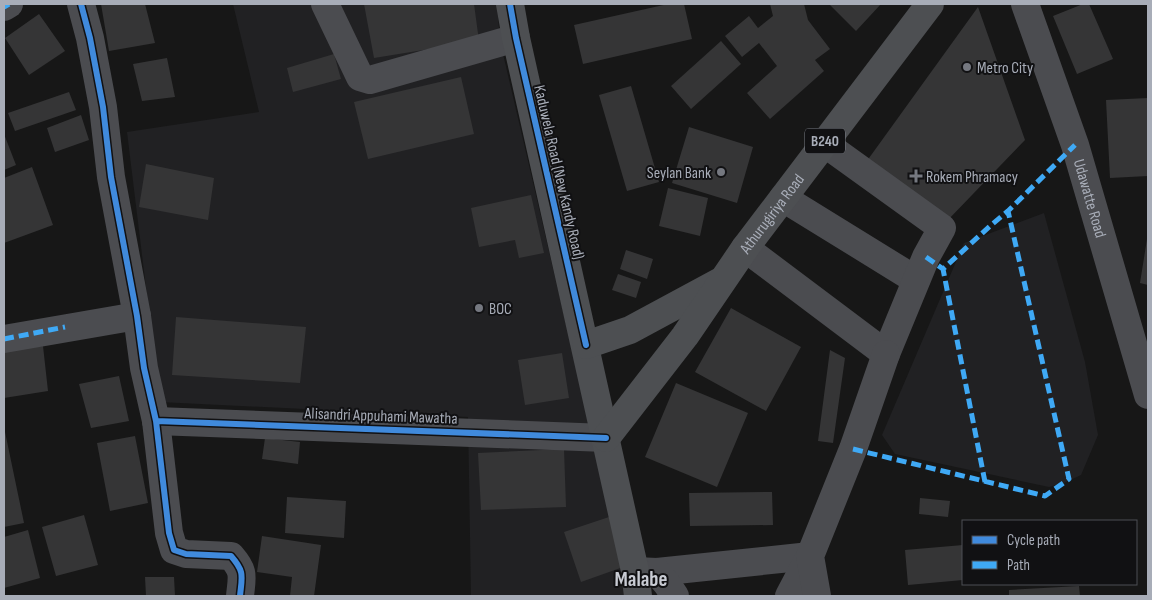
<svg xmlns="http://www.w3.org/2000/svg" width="1152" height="600" viewBox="0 0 1152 600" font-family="'Sofia Sans Condensed',sans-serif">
<rect width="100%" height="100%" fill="#171717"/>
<path fill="#212123" d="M 233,4 L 497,4 L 500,41 L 624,573 L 626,596 L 471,596 L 468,417 L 160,402 L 127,132 L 259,112 Z
M 1044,213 L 1085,362 L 1098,435 L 1081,475 L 1064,483 L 1049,487 L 895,454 L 882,435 L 964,243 Z"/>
<path fill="#353536" d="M 101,4 L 145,4 L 155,43 L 109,51 Z
M 364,4 L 474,4 L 479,41 L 374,58 Z
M 668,4 L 684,4 L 692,39 L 583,64 L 574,25 Z
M 770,4 L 804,4 L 808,20 L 830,49 L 815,60 L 824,71 L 770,119 L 747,93 L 777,66 L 759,43 L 742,57 L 725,36 L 749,16 L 758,28 L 773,16 Z
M 829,4 L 881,4 L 856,31 Z
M 1083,4 L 1089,4 L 1113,59 L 1077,74 L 1053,16 Z
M 978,7 L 1025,140 L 946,222 L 864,165 Z
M 39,14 L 65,51 L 29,75 L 5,38 Z
M 721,41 L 741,64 L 691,109 L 671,86 Z
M 334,54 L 341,79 L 293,92 L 287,68 Z
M 167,58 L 175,97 L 142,101 L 133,64 Z
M 461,77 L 474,134 L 368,159 L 354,102 Z
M 631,86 L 659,182 L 627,191 L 599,95 Z
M 69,92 L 76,110 L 15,131 L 8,113 Z
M 1148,98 L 1148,176 L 1110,178 L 1106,100 Z
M 81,115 L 89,140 L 55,152 L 47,128 Z
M 689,127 L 753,147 L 737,203 L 672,183 Z
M 4,134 L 16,165 L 4,170 Z
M 146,164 L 214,178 L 208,220 L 139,207 Z
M 32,167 L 53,225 L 4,243 L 4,178 Z
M 668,188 L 708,198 L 700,236 L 659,226 Z
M 531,195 L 544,253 L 519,258 L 515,240 L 479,247 L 471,208 Z
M 1147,239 L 1148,239 L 1148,285 L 1140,283 Z
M 626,250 L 653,259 L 647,279 L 620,269 Z
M 618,274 L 641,282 L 636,298 L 612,290 Z
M 731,308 L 801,347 L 766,411 L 695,372 Z
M 176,317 L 306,327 L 300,383 L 172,375 Z
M 43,346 L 48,391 L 4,398 L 4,351 Z
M 830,350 L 845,358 L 833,443 L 818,441 Z
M 562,353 L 569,398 L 525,405 L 518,360 Z
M 119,376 L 129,421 L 91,428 L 79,384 Z
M 676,383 L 748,413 L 717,487 L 645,457 Z
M 4,427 L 24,523 L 4,527 Z
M 135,436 L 148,503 L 110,511 L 97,443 Z
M 265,438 L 300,442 L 298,464 L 262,459 Z
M 564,449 L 566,507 L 481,510 L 478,453 Z
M 772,492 L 773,525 L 690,526 L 689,493 Z
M 287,497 L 346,501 L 344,538 L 285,533 Z
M 920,498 L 950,501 L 948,517 L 919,514 Z
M 84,515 L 98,565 L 56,576 L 42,527 Z
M 609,517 L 626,566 L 581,582 L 564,532 Z
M 28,530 L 40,578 L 4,588 L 4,537 Z
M 262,536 L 321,545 L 314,596 L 290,596 L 292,577 L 257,572 Z
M 963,545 L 963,580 L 908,585 L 905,550 Z
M 145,577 L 174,577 L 175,596 L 146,596 Z
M 1079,586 L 1080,596 L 1009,596 L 1009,590 Z"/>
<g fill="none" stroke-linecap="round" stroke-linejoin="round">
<g stroke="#4b4c50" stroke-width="28">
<path d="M 81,4 L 90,38 L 103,107 L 111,177 L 137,316 L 144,368 L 156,421 L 169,533 L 174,550 L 186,554 L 231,556 C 245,572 242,576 240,596"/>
<path d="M 325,4 L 360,77 L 370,80 L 516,38"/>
<path id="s1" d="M 1025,4 L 1075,145 L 1148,395"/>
<path d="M 4,7 L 9,4"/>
<path d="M 783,198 L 916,280"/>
<path d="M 745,248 L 886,354 L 926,257 L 942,228 L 824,143"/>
<path d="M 4,339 L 137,316"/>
<path d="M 156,421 L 606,438"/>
<path d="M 635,571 L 657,572 L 810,556"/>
<path d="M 657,572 L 667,584 L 675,596"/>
<path d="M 789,596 L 810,556"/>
<path d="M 817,596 L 810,556 L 853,449 L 886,354"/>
</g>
<g stroke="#4d4f52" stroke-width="28">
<path d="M 510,4 L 516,38 L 635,571 L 638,596"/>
<path d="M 586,345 L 630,330 L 719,282"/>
<path id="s2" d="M 606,438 L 685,336 L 745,248 L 930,4"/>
</g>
<path stroke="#3fa9f5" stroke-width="5" stroke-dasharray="10 5" stroke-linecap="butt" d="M 4,7 L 9,4
M 926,257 L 943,269
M 4,339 L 65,327
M 853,449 L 1045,496 L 1069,479 L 1008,211
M 985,482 L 943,269 L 990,226 L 1008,211 L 1075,145"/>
<g stroke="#111113" stroke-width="9">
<path id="cycleway" d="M 81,4 L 90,38 L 103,107 L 111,177 L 137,316 L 144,368 L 156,421 L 169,533 L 174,550 L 186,554 L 231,556 C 245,572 242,576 240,596
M 510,4 L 516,38 L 586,345
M 156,421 L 606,438"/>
</g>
<use href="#cycleway" stroke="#408adc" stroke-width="6"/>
</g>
<g fill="#757880" stroke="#111113" stroke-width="2">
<circle cx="967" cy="67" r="5"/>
<circle cx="721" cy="172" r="5"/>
<path d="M913.5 168.5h5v5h5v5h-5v5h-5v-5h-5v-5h5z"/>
<circle cx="479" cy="308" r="5"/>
</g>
<g text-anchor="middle" stroke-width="4" stroke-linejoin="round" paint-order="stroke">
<rect fill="#111113" stroke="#7b7e86" stroke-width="1" x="805" y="128.5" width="40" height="25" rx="4"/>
<g font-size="15" font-weight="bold" fill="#a8adb8">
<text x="825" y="146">B240</text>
</g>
<g font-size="16" fill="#a8adb8" stroke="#111113" text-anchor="start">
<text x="977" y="73">Metro City</text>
<text x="711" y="178" text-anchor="end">Seylan Bank</text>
<text x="926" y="182">Rokem Phramacy</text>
<text x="489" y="314">BOC</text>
</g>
<g font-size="16" fill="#a8adb8" stroke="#111113">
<text transform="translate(560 172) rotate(77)" y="6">Kaduwela Road (New Kandy Road)</text>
<text dy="6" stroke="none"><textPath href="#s1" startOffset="205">Udawatte Road</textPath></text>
<text dy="6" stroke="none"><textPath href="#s2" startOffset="279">Athurugiriya Road</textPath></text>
<text transform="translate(381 415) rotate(2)" y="6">Alisandri Appuhami Mawatha</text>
</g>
<g font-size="21" font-weight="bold" fill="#c9ccd4" stroke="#111113">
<text x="641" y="586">Malabe</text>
</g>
</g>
<rect width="1152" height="600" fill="none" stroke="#a8adb8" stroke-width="10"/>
<rect x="962" y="520" width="175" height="65" fill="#111113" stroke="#4d4f55"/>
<rect x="972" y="536" width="25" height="8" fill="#408adc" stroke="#4d4f55"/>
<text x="1007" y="545" font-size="15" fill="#a8adb8">Cycle path</text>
<rect x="972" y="561" width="25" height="8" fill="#3fa9f5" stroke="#4d4f55"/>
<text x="1007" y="570" font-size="15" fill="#a8adb8">Path</text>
</svg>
